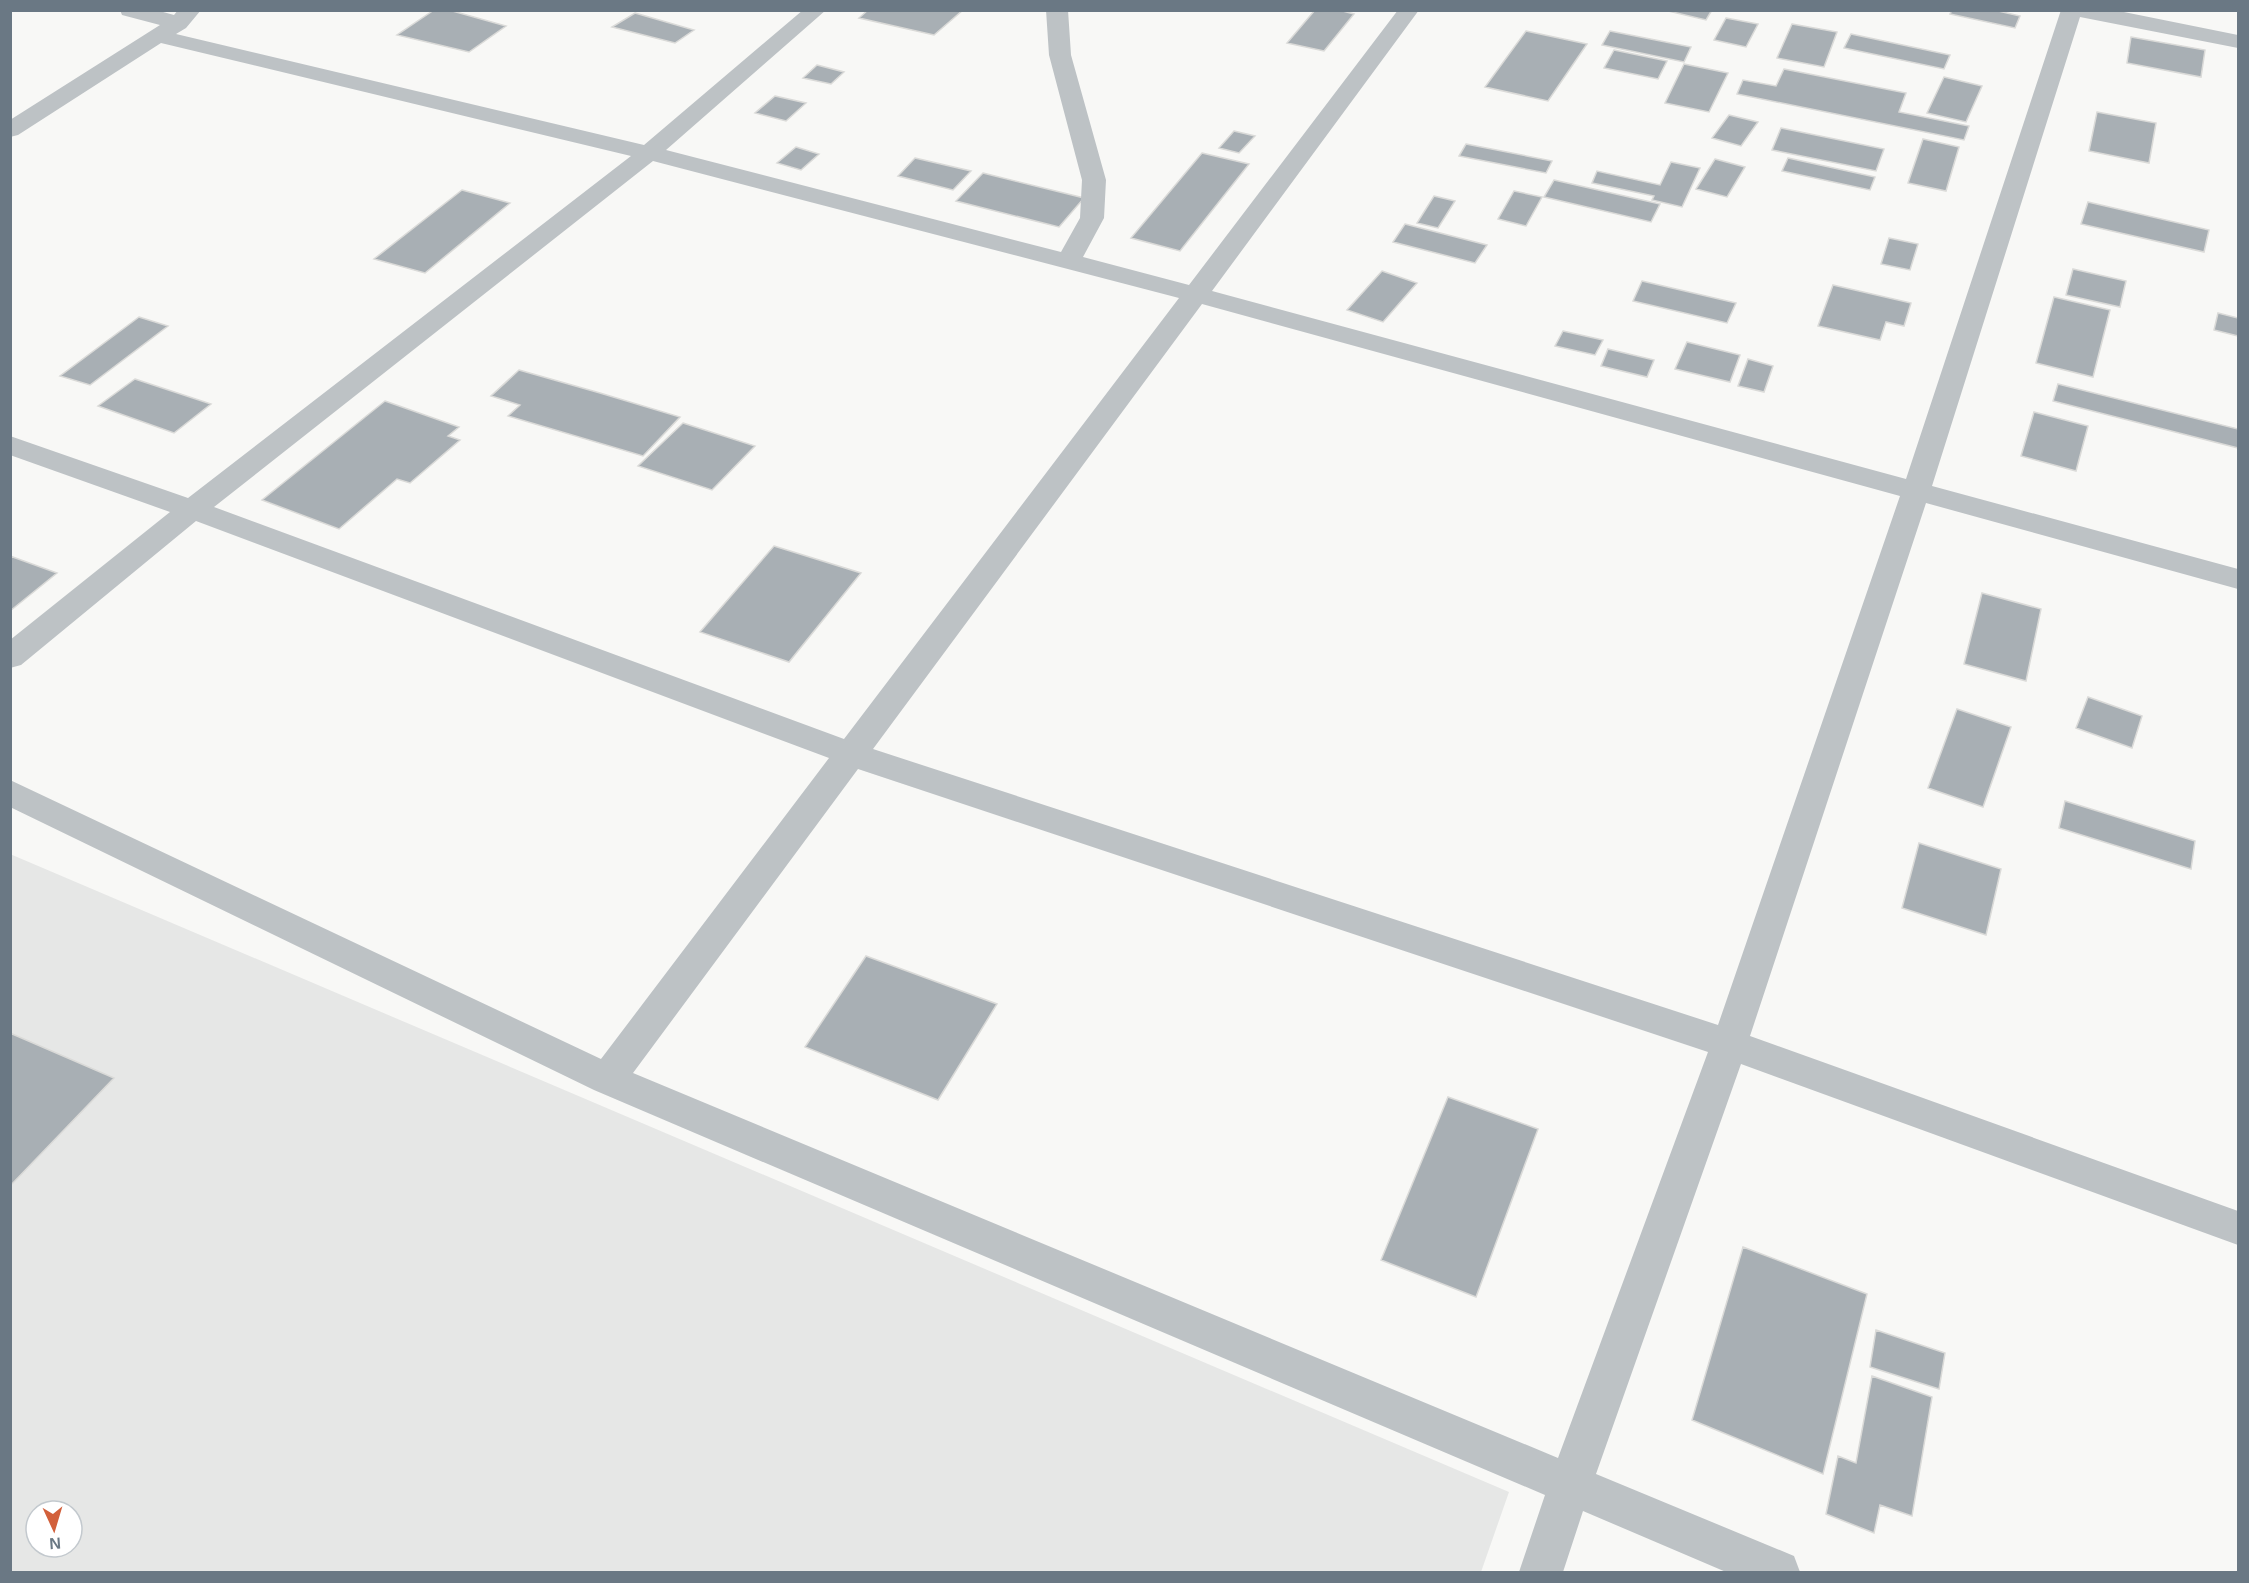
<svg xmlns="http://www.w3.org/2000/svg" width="2249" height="1583" viewBox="0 0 2249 1583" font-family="Arial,sans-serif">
<rect width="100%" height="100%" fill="#f8f8f6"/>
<path fill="#e6e7e6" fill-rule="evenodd" d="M 10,854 L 1509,1492 L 1481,1572 L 11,1572 ZM 36,1511 L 72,1511 L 72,1547 L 36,1547 Z"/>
<path fill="#a8afb4" stroke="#dadad8" stroke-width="1.5" d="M 434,10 L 449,10 L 506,26 L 469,52 L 397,35 Z
M 868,10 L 963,10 L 934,35 L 859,18 Z
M 1315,10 L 1339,10 L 1354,14 L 1324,51 L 1287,43 Z
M 1664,10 L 1712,10 L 1706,20 Z
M 1952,10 L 1994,10 L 2020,16 L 2015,28 L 1950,14 Z
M 635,13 L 694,30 L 675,43 L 612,27 Z
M 1726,18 L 1758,24 L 1746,47 L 1714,40 Z
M 1792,24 L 1837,32 L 1824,67 L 1777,58 Z
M 1526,31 L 1587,44 L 1548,101 L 1485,87 Z
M 1610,31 L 1691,47 L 1684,62 L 1602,45 Z
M 1851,34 L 1950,55 L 1944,69 L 1844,48 Z
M 2131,37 L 2205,50 L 2201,77 L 2127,63 Z
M 1614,50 L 1667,61 L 1658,79 L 1604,68 Z
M 1684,64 L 1728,73 L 1709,112 L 1665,103 Z
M 817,65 L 844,72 L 831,84 L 803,78 Z
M 1784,69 L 1906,93 L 1899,112 L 1969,126 L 1964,140 L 1737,94 L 1743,80 L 1776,86 Z
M 1944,77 L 1982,86 L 1966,122 L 1927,113 Z
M 775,96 L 806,103 L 786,121 L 755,113 Z
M 2097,112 L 2156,123 L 2149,163 L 2089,151 Z
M 1729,115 L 1758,122 L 1741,146 L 1712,138 Z
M 1781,128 L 1884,149 L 1876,171 L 1772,150 Z
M 1234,131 L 1255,136 L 1239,153 L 1219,148 Z
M 1923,139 L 1959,147 L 1946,191 L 1908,183 Z
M 1466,144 L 1552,161 L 1546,173 L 1459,156 Z
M 796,147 L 819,154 L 801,170 L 777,163 Z
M 1202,153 L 1249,164 L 1180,251 L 1131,238 Z
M 915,158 L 971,171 L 953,190 L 898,176 Z
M 1788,158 L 1875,177 L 1870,190 L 1782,171 Z
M 1715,159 L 1745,167 L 1727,197 L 1696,189 Z
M 1671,162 L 1700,168 L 1682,207 L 1652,200 L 1654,196 L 1592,183 L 1597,171 L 1660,185 Z
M 983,173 L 1084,198 L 1059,227 L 956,201 Z
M 1554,180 L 1660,204 L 1651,222 L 1544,197 Z
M 462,190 L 510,203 L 425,273 L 374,259 Z
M 1514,191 L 1542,197 L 1526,226 L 1498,219 Z
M 1434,196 L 1455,201 L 1438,228 L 1417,223 Z
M 2088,202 L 2209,230 L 2204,252 L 2081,224 Z
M 1405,224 L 1487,245 L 1475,263 L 1393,242 Z
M 1889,238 L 1918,244 L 1910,270 L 1881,264 Z
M 2073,269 L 2126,281 L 2120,307 L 2066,295 Z
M 1382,271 L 1417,283 L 1383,322 L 1347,310 Z
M 1642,281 L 1736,303 L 1727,323 L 1633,301 Z
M 1833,285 L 1911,303 L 1904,326 L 1886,322 L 1880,340 L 1818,326 Z
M 2054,297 L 2110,310 L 2093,377 L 2036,363 Z
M 2218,313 L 2238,318 L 2238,336 L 2214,330 Z
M 139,317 L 168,326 L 90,385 L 60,376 Z
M 1563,331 L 1603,340 L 1595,355 L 1555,346 Z
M 1687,342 L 1740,355 L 1730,382 L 1675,369 Z
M 1608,349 L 1654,360 L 1647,377 L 1601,366 Z
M 1748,359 L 1773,366 L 1764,392 L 1738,386 Z
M 519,370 L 600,393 L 680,417 L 643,456 L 508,416 L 520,405 L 491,396 Z
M 135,379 L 211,404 L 174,433 L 98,406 Z
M 2058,384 L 2238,429 L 2238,448 L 2053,401 Z
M 385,401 L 459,427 L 448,436 L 460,440 L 410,483 L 397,479 L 339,529 L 262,500 Z
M 2034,412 L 2088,426 L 2076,471 L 2021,456 Z
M 683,423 L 755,446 L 712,490 L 638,466 Z
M 774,546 L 861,573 L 789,662 L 700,632 Z
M 10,556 L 57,573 L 10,611 Z
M 1982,593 L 2041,609 L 2026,681 L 1964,664 Z
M 2088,697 L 2142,716 L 2132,748 L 2076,728 Z
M 1957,709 L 2011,727 L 1983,807 L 1928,788 Z
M 2065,801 L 2195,841 L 2191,869 L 2059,828 Z
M 1919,843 L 2001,869 L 1986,935 L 1902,908 Z
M 866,956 L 997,1004 L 938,1100 L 805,1047 Z
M 10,1033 L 114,1078 L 10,1186 Z
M 1448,1097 L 1538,1129 L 1476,1297 L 1381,1260 Z
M 1743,1247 L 1867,1294 L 1823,1474 L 1692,1420 Z
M 1876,1330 L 1945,1353 L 1939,1389 L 1870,1367 Z
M 1872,1376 L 1932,1397 L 1912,1516 L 1880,1505 L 1874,1533 L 1826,1514 L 1838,1456 L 1856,1463 Z"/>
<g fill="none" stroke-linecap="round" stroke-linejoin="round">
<path fill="#bdc2c5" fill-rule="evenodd" d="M 120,10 L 156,10 L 174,15 L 178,10 L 201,10 L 186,28 L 176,34 L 644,145 L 803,10 L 826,10 L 666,150 L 1061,252 L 1080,218 L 1082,180 L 1049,55 L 1046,10 L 1068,10 L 1071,55 L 1106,180 L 1104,218 L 1083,257 L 1189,285 L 1398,10 L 1419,10 L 1212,291 L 1906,479 L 2061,10 L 2114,10 L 2238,35 L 2238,48 L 2080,17 L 1932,486 L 2238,569 L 2238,589 L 1926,503 L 1750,1036 L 2238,1211 L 2238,1245 L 1741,1064 L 1596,1474 L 1794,1556 L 1800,1572 L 1726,1572 L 1583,1511 L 1563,1572 L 1519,1572 L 1545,1495 L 594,1090 L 10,807 L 10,780 L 601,1059 L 829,758 L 196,521 L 21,665 L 10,668 L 10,640 L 170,512 L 10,455 L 10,436 L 188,498 L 631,156 L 161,43 L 18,135 L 10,137 L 10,120 L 160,25 L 122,15 ZM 653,161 L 1179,298 L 844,739 L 214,507 ZM 1202,304 L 1900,496 L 1718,1025 L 873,749 ZM 858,769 L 1708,1052 L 1558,1458 L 633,1073 Z"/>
</g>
<rect width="2249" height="1583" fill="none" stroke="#6a7884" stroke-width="24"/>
<g transform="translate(54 1529) rotate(176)"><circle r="28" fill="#ffffff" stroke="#c3c9ce" stroke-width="1.5"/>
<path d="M0-4.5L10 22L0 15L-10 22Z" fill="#d2603b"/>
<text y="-9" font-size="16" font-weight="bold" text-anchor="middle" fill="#6a7884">N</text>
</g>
</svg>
